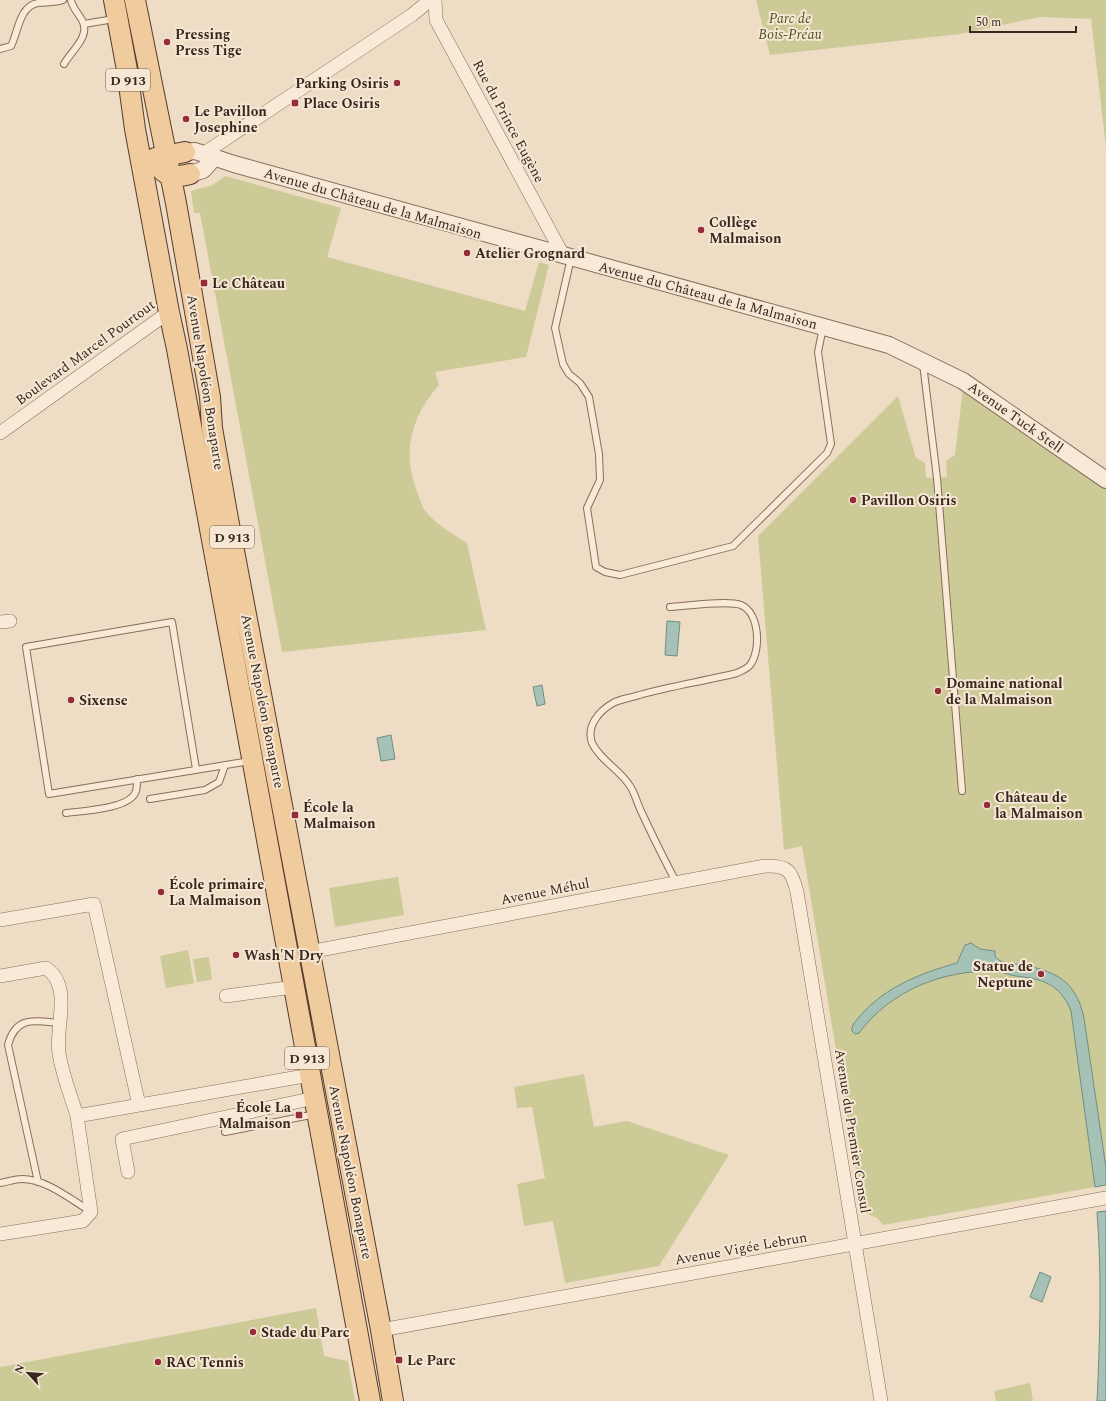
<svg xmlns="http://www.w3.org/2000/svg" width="1106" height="1401" viewBox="0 0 1106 1401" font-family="Spectral,serif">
<rect width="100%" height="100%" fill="#eedcc4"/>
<path fill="#cccb98" d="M 756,0 L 1106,0 L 1106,147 L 1091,19 L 1040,17 L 960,34 L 770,55 Z
M 225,176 L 341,208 L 327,257 L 525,311 L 539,262 L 549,265 L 526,357 L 435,372 L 439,385 C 412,415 402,451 416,489 C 419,495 421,504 424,509 C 435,524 452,534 467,543 L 486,630 L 282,652 L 200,213 L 194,213 L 191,191 L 213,185 Z
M 963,388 L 1106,489 L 1106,1185 L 883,1225 L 877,1218 L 863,1212 L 802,846 L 784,850 L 758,536 L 898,396 L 916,458 L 925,463 L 926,478 L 947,477 L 946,461 L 955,455 Z
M 398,877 L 404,915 L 335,927 L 329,888 Z
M 188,950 L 194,983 L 166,988 L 160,956 Z
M 209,957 L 212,980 L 197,982 L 193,959 Z
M 584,1074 L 594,1127 L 627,1121 L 729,1155 L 659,1266 L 565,1283 L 553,1221 L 524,1226 L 517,1184 L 545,1178 L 532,1107 L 517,1108 L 514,1087 Z
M 316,1308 L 324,1356 L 348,1361 L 355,1401 L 0,1401 L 0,1367 Z
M 1030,1383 L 1033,1401 L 996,1401 L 994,1391 Z"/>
<path fill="#a6c1b5" stroke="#6d8f82" d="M 667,621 L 680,622 L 677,656 L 665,655 Z
M 542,685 L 545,704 L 537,706 L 533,687 Z
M 391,735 L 395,759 L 381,761 L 377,738 Z
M 971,943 L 980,949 L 995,951 L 995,956 C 1001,964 1007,963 1017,964 C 1053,970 1076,979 1084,1018 L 1106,1168 L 1106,1185 L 1095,1187 L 1071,1011 C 1060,984 1043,979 1016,976 C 1009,975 1003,972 995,971 C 943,970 891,990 859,1033 L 855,1034 L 852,1031 C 851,1025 856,1021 860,1016 C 885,987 921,973 957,963 L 965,945 Z
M 1106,1211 L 1106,1401 L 1097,1401 C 1100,1338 1102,1275 1097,1212 Z
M 1040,1272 L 1051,1277 L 1042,1302 L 1030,1297 Z"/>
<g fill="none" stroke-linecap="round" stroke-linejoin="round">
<g stroke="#886d5b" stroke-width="8">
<path id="service" d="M 84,24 L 114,19
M 0,49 L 11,46 C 18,33 19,6 38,3 C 47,2 55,3 63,0
M 64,64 C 72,50 91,36 82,20 C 78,13 72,7 71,0
M 571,258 L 555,328 L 563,364 L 569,374 L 580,383 L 589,397 L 599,454 L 600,480 L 587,508 L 596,567 L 605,572 L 620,575 L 733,546 L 827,453 L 831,444 L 818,352 L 823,327
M 923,364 L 937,478 L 962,791
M 670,607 C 686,606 728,600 741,605 C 760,613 761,651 750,665 C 747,669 741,671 737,673 C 705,681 671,686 639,695 C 631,698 620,699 613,703 C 599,711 586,726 592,743 C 600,760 620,770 630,786 C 635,793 637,803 641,811 C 652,835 664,859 676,882
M 196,769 L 172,622 L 26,647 L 49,794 L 250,761
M 150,799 L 205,790 L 219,782 L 225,765
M 66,813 C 82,811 131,809 136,791 C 137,788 137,783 137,779
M 225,1132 L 316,1114
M 38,1182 L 8,1045 C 16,1015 35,1021 60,1023
M 0,1183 C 7,1182 15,1179 22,1179 C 46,1179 70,1199 90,1211"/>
</g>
<g stroke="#886d5b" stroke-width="14">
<path id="minor" d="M 435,0 L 436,20 L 563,255
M 203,154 L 412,15 L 430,0
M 0,433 L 169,312
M 0,622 L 10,621
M 0,920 L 94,904 L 139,1105
M 309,952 L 765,866 C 788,865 792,871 797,892 L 881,1401
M 0,976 L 46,968 C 73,986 55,1026 59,1053 C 62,1074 71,1096 77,1116
M 226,996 L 294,987
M 128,1172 L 122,1139 L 315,1098
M 0,1234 L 83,1221 L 91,1212 L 77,1116 L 310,1075
M 381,1330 L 1106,1198"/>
</g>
<g stroke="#886d5b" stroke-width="18">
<path id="tertiary" d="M 185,152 L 195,151 L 234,164 L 889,345 L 963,381 L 1106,480
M 190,174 L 203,170 L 214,158"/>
</g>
<g stroke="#563c2f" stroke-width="22">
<path id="primary" d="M 114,0 L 127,70 L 135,129 L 169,312 L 177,349 L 370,1401
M 135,0 L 176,203 L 210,397 L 212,428 L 228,519 L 381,1330 L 393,1401
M 155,158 L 185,152
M 161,169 C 170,179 178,177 190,174"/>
</g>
<use href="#service" stroke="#f8ead7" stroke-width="6"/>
<use href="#minor" stroke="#f8ead7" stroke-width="13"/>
<use href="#tertiary" stroke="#f8ead7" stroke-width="16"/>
<use href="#primary" stroke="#f0cb9d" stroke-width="20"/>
</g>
<g fill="#962b3a" stroke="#f5e7d4" stroke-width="1.5">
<circle cx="167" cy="42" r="4"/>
<circle cx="397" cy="83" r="4"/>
<rect x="291" y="99" width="8" height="8" rx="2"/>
<circle cx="186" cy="119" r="4"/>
<circle cx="701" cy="230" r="4"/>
<circle cx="467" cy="253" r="4"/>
<rect x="200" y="279" width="8" height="8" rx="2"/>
<circle cx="853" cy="500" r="4"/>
<circle cx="938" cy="691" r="4"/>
<circle cx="71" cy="700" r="4"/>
<circle cx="987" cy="805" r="4"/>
<rect x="291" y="811" width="8" height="8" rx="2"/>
<circle cx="161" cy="892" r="4"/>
<circle cx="236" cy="955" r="4"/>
<circle cx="1041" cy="974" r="4"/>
<rect x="295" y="1111" width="8" height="8" rx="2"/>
<circle cx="253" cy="1332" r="4"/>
<rect x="395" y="1356" width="8" height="8" rx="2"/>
<circle cx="158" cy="1362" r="4"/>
</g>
<g text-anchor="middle" stroke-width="4" stroke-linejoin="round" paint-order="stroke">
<g fill="#f5e7d4" stroke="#716155" stroke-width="1">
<rect x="106" y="69" width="44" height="22" rx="3"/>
<rect x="210" y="526" width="44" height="22" rx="3"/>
<rect x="285" y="1047" width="44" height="22" rx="3"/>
</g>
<g font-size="13" font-weight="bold" fill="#38281e">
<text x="128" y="85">D 913</text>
<text x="232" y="542">D 913</text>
<text x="307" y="1063">D 913</text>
</g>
<g font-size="14" font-style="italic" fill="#4f5425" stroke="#f5e7d4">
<text x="790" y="23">Parc de<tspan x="790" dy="16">Bois-Préau</tspan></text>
</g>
<g font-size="14" font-weight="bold" fill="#38281e" stroke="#f5e7d4" text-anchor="start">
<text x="175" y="39">Pressing<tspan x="175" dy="16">Press Tige</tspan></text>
<text x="389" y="88" text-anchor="end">Parking Osiris</text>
<text x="303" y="108">Place Osiris</text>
<text x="194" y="116">Le Pavillon<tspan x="194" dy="16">Josephine</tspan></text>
<text x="709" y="227">Collège<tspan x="709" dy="16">Malmaison</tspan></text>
<text x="475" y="258">Atelier Grognard</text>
<text x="212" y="288">Le Château</text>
<text x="861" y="505">Pavillon Osiris</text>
<text x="946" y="688">Domaine national<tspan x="946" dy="16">de la Malmaison</tspan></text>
<text x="79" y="705">Sixense</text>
<text x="995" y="802">Château de<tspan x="995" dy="16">la Malmaison</tspan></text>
<text x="303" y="812">École la<tspan x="303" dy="16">Malmaison</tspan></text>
<text x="169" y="889">École primaire<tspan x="169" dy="16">La Malmaison</tspan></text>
<text x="244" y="960">Wash'N Dry</text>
<text x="1033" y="971" text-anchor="end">Statue de<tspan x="1033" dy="16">Neptune</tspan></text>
<text x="291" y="1112" text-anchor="end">École La<tspan x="291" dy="16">Malmaison</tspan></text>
<text x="261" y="1337">Stade du Parc</text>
<text x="407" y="1365">Le Parc</text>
<text x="166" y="1367">RAC Tennis</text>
</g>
<g font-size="14" fill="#38281e" stroke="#f5e7d4">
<text transform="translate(509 121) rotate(62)" y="5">Rue du Prince Eugène</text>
<text transform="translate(373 203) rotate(16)" y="5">Avenue du Château de la Malmaison</text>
<text transform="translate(708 295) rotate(15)" y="5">Avenue du Château de la Malmaison</text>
<text transform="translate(85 352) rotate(-36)" y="5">Boulevard Marcel Pourtout</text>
<text transform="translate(206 382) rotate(81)" y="5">Avenue Napoléon Bonaparte</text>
<text transform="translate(1016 417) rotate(35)" y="5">Avenue Tuck Stell</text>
<text transform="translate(263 701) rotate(79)" y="5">Avenue Napoléon Bonaparte</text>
<text transform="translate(545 891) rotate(-11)" y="5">Avenue Méhul</text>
<text transform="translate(853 1131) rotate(81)" y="5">Avenue du Premier Consul</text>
<text transform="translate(351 1172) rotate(79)" y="5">Avenue Napoléon Bonaparte</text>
<text transform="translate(741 1248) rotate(-10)" y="5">Avenue Vigée Lebrun</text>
</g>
</g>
<g transform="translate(28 1373) rotate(296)" stroke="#f5e7d4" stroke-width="3" paint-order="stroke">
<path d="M0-3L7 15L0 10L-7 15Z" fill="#38281e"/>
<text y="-6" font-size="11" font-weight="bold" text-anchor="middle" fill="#38281e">N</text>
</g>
<path d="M970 26v6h106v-6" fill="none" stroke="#38281e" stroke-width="2"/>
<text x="976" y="26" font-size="12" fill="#38281e" stroke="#f5e7d4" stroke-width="3" paint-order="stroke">50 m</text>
</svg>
